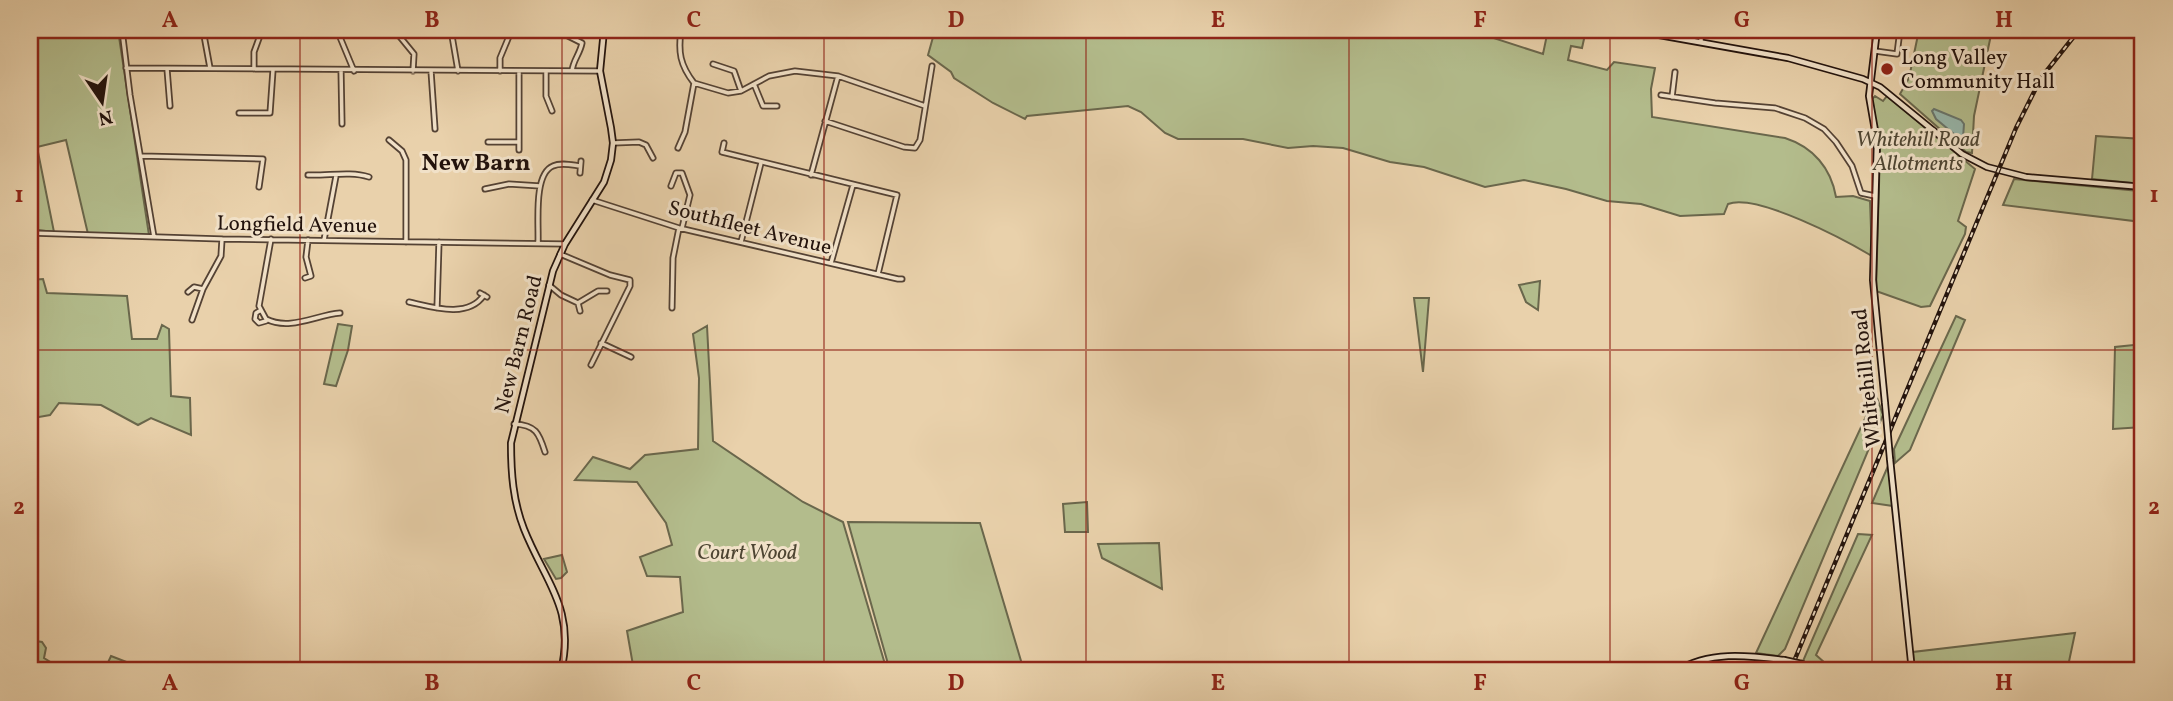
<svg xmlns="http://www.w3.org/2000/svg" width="2173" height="701" viewBox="0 0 2173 701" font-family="Vollkorn,serif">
<rect width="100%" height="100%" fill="#e9d1ab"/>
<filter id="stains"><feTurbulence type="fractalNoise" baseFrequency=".00286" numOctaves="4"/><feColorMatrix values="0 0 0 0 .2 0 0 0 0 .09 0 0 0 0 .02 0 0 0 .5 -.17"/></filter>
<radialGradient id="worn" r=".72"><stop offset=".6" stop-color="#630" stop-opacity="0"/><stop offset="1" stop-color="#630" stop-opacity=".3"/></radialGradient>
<path fill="#b3bc8c" stroke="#6a674c" stroke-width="2" d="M 30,30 L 118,30 L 149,235 L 88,234 L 66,140 L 37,147 L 54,232 L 30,229 Z
M 935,30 L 1469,30 L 1543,54 L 1548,30 L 1586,30 L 1582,48 L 1571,46 L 1568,60 L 1607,70 L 1614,62 L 1655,68 L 1651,89 L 1652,117 L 1785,138 C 1813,147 1831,168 1836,197 L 1853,196 L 1870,201 L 1872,256 C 1845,240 1757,193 1728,204 L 1724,214 L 1680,216 L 1641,204 L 1607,201 L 1566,189 L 1524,180 L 1485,187 L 1424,167 L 1390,162 L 1343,148 L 1313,146 L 1288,148 L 1243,139 L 1178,139 L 1165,133 L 1141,112 L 1128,106 L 1027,116 L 1025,119 L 993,103 L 954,78 L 951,72 L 928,55 Z
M 1919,30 L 1992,30 L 1974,116 L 1972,153 L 1966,152 L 1900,94 L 1909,78 Z
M 1875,96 L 1883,101 L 1887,96 L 1975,169 L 1958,221 L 1966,227 L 1965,234 L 1930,306 L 1921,307 L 1876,291 L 1880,150 L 1872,99 Z
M 2096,136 L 2143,139 L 2143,184 L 2092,179 Z
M 2014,179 L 2139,191 L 2142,222 L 2003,205 Z
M 43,279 L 47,293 L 127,296 L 132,339 L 157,339 L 162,325 L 169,329 L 171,396 L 190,398 L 191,435 L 151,418 L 138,425 L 101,405 L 59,403 L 50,415 L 39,417 L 30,414 L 30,280 Z
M 1540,281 L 1538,310 L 1526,302 L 1519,285 Z
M 1414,298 L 1429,298 L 1423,372 Z
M 1956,316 L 1965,320 L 1910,450 L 1895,463 L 1894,449 Z
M 338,324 L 352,326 L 348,350 L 336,386 L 324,384 Z
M 707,326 L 713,441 L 803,502 L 843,522 L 887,671 L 734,671 L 729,668 L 726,671 L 634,671 L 627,631 L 683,612 L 680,577 L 647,576 L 640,557 L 672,545 L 666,523 L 637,482 L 575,480 L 593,457 L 630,469 L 645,455 L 698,449 L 699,378 L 693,334 Z
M 2143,344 L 2143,427 L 2113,429 L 2115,347 Z
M 1876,395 L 1883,415 L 1785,649 L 1778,656 L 1756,653 Z
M 1888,466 L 1893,506 L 1872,503 Z
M 1087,502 L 1088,532 L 1065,532 L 1063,504 Z
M 848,522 L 980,523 L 1024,671 L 890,671 Z
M 1858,534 L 1872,535 L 1816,655 L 1834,671 L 1822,671 L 1803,661 Z
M 1159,543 L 1162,589 L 1102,558 L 1098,544 Z
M 562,555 L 567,572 L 561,578 L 556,579 L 544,559 Z
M 2075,633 L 2067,671 L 1914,671 L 1913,652 Z
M 30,640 L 42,642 L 46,648 L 44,658 L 65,671 L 30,671 Z
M 111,656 L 129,663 L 166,669 L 165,671 L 104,671 Z
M 1714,662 L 1755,662 L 1754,671 L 1750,671 Z"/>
<path fill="#97b7ac" stroke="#68756c" stroke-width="2" d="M 1934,109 L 1961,120 L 1964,124 L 1963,138 L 1960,139 L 1936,119 L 1932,111 Z"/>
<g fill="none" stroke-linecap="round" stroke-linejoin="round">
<g stroke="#544234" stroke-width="7">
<path id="street" d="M 122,30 L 130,95 L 154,237
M 203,30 L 210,68
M 337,30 L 354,71
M 451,30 L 458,71
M 567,30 L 568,36 L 582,43 C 580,54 573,60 572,71
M 681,30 C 678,52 680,65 694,83
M 1533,30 L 1545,33
M 1701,30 L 1701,41
M 396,32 L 414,54 L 413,71
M 1875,51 L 1897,54 L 1900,30
M 713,64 L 734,71 L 741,91
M 126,68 L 600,71
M 167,69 L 170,106
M 254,69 L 254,52 L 262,30
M 341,70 L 342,124
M 431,71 L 435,129
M 500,71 L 500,58 L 510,34
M 546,72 L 546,96 L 552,111
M 694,83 L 728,93 L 741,91 L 769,76 L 795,71 L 838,76 L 925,106
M 754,84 L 763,106 L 777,106
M 1661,95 L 1715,103 L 1775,108 L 1805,118 L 1824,129 L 1836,142 L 1852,166 L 1861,193 L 1875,196
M 1672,97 L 1675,72
M 239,113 L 270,113 L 273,70
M 825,121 L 904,147 L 915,148 L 920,140 L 932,66
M 389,140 L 402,151 L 406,160 L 406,242
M 488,142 L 519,142
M 613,143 L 639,142 L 646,145 L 653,158
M 724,143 L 722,152 L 897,195 L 878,274
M 678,148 L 685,132 L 694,83
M 519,150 L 519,72
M 141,156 L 263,159 L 259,187
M 580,173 L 581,161
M 308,175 C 328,176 350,171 369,177
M 811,175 L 838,76
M 671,186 L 676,173 L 682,173 L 690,195 L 682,228
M 485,189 L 509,184 L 540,186
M 592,200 L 679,228 L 898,279 L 902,279
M 30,233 L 222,239 L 565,244
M 271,239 L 259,306 L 266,319 C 290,331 316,315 340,313
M 324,240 L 336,176
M 741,242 L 761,163
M 538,243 C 539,224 533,174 553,166 C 561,162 572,165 580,166
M 560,254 L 610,275 L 630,280 L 630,286 L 591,365
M 831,263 L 853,185
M 305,278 L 311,276 L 306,257 L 308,240
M 549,285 L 561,295 L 578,303 L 580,311
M 188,292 L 194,287 L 203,289
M 480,293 L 487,297
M 409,302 C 432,307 468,319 484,295
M 578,303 L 598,291 L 607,291
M 437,308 L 439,242
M 672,308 L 673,258 L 679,228
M 261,310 L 256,313 L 255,319 L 259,323 L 266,321
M 192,320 L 203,289 L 221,256 L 222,239
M 601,343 L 631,357
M 514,424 C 536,425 539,433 545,452"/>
</g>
<g stroke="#22120c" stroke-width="8">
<path id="secondary" d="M 1610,30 L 1629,30
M 1631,30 L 1788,58 L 1863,79 L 1880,87 L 1962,154 L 1987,167 L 2026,177 L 2143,187
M 1877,30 L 1869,96 L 1877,142 L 1873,280 L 1885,403
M 1890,459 L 1912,671
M 1802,664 L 1818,671
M 561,671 C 576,609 545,582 524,529 C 513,501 511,473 511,443 L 553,271 L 565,244 L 604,182 L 611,160 L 613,143 L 611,128 L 600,71 L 604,30
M 1676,671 C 1709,651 1746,655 1784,660"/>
</g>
<use href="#street" stroke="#f1e1c8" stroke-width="3.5"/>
<use href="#secondary" stroke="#f1e1c8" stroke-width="4.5"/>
<g stroke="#22120c" stroke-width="4.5">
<path id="rail" d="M 1790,671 L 2016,128 L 2041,78 L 2079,30"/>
</g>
<use href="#rail" stroke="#f1e1c8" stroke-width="2" stroke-dasharray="5" stroke-linecap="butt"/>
<g stroke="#22120c" stroke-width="8" stroke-linecap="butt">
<path id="secondary-bridge" d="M 1885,403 L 1890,459
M 1784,660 L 1802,664"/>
</g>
<use href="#secondary-bridge" stroke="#f1e1c8" stroke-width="4.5"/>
</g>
<path fill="none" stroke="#8f2418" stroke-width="2" stroke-opacity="0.55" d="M 300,30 L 300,671M 562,30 L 562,671M 824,30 L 824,671M 1086,30 L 1086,671M 1349,30 L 1349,671M 1610,30 L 1610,671M 1872,30 L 1872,671M 30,350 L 2143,350"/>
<circle fill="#8f2418" stroke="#f1e1c8" stroke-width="2.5" cx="1887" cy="69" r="7"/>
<g text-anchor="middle" stroke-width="6" stroke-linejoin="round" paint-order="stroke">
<g font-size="21" fill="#22120c" stroke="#f1e1c8" text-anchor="start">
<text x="1901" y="64">Long Valley<tspan x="1901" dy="24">Community Hall</tspan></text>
</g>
<g font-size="21" font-style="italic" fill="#4e4532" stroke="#f1e1c8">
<text x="1918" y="146">Whitehill Road<tspan x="1918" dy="24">Allotments</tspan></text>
<text x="747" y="559">Court Wood</text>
</g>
<g font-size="21" fill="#22120c" stroke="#f1e1c8">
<text transform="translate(297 224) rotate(1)" y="7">Longfield Avenue</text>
<text transform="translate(750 227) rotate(14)" y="7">Southfleet Avenue</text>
<text transform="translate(518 344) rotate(-76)" y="7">New Barn Road</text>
<text transform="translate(1866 378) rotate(-96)" y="7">Whitehill Road</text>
</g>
<g font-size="24" font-weight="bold" fill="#22120c" stroke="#f1e1c8">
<text x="476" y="170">New Barn</text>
</g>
</g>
<rect width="2173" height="701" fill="none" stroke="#e9d1ab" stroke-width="77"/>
<g transform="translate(102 102) rotate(167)" stroke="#f1e1c8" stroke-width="5" paint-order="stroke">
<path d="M0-5L12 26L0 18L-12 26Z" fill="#22120c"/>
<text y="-10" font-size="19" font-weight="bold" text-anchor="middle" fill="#22120c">N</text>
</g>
<rect x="38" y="38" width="2096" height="624" fill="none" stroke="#8f2418" stroke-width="2.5"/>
<g font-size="23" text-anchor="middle" font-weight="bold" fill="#8f2418">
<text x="170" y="27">A</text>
<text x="432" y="27">B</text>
<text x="694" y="27">C</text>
<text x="956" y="27">D</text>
<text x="1218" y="27">E</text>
<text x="1480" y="27">F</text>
<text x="1742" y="27">G</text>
<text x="2004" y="27">H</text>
<text x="19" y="202">1</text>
<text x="2154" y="202">1</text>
<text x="19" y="514">2</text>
<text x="2154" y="514">2</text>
<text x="170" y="690">A</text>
<text x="432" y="690">B</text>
<text x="694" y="690">C</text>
<text x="956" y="690">D</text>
<text x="1218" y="690">E</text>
<text x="1480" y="690">F</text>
<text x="1742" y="690">G</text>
<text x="2004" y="690">H</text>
</g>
<rect width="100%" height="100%" filter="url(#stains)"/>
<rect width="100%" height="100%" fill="url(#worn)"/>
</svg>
